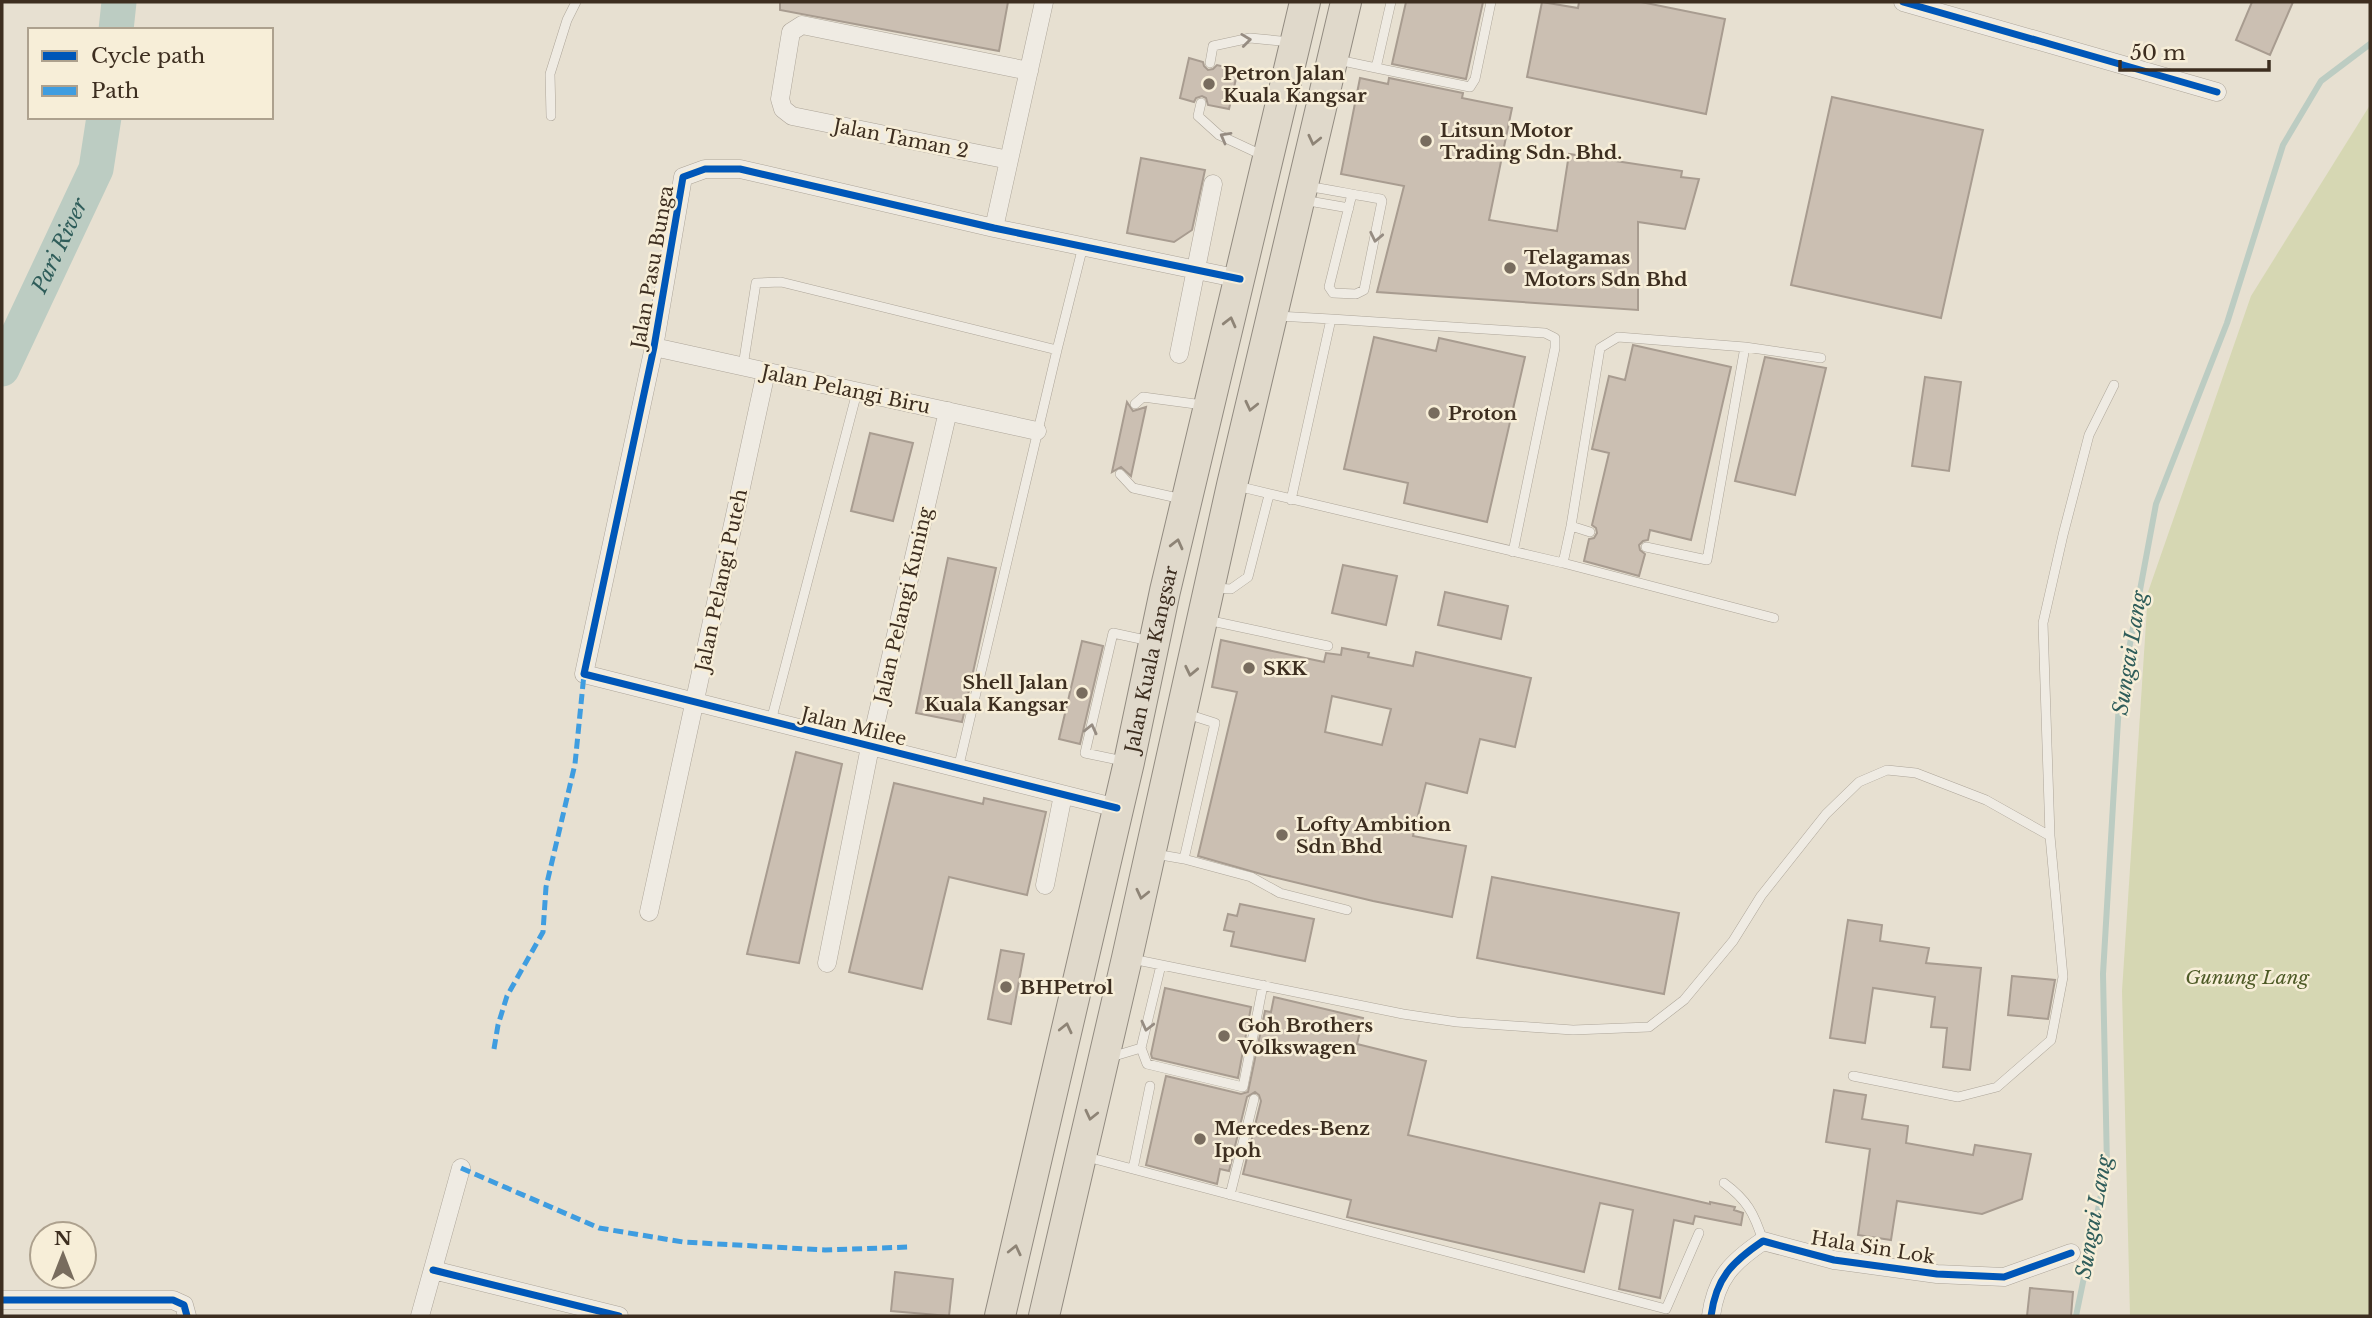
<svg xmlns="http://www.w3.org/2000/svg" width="2372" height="1318" viewBox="0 0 2372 1318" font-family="'Libre Baskerville',serif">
<rect width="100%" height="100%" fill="#e7e0d1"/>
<path fill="#d6d7b3" d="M 2370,105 L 2370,1316 L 2130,1316 L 2122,991 L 2148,592 L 2251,296 Z"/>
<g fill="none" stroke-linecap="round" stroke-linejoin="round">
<path stroke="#bcccc2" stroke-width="6" d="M 2076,1316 L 2107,1166 L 2103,974 L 2119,703 L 2156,504 L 2227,323 L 2283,145 L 2321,81 L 2370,44"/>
<g stroke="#bcccc2" stroke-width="35">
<path d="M 116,30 L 119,2"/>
<path id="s1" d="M 2,369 L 96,169 L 104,117"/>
</g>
</g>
<path fill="#cbbfb2" stroke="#a89c90" stroke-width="2" fill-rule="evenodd" d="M 780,2 L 1008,2 L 999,51 L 780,10 Z
M 1406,2 L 1483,2 L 1466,79 L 1392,64 Z
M 1542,2 L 1578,8 L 1579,2 L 1641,2 L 1725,19 L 1706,114 L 1527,77 Z
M 2252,2 L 2293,2 L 2270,55 L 2236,40 Z
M 1189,58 L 1203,62 L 1204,66 L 1208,70 L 1213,69 L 1217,65 L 1238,70 L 1229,109 L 1208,105 L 1206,98 L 1202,96 L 1196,98 L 1194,102 L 1180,98 Z
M 1360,78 L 1388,84 L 1389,78 L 1463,93 L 1462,98 L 1512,108 L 1489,220 L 1557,231 L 1569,154 L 1682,171 L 1681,177 L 1699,179 L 1685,229 L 1638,222 L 1638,310 L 1377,292 L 1404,186 L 1341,174 Z
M 1832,97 L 1983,130 L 1941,318 L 1791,285 Z
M 1141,158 L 1205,170 L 1192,230 L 1174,242 L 1127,233 Z
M 1374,337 L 1436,351 L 1439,338 L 1525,357 L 1487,522 L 1404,503 L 1408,483 L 1344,469 Z
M 1633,345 L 1731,367 L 1691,540 L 1650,530 L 1648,540 L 1643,541 L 1639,545 L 1640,550 L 1645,554 L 1639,576 L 1584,561 L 1589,539 L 1594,538 L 1597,533 L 1596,528 L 1592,525 L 1609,453 L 1592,449 L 1609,376 L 1625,380 Z
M 1765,357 L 1826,368 L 1795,495 L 1735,481 Z
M 1925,377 L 1961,382 L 1949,471 L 1912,466 Z
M 1127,402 L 1133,411 L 1146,407 L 1131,476 L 1121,467 L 1112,472 Z
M 870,433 L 913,443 L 893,521 L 851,511 Z
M 948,558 L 996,568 L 962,722 L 916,713 Z
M 1343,565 L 1397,576 L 1386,625 L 1332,613 Z
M 1445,592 L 1508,606 L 1501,639 L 1438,625 Z
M 1221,640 L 1324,662 L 1326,653 L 1341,655 L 1342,648 L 1369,653 L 1368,657 L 1413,666 L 1416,652 L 1531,678 L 1515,747 L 1480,739 L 1467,793 L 1426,783 L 1413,836 L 1466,846 L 1452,917 L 1373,901 L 1261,874 L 1198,856 L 1237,692 L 1212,687 ZM 1332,696 L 1391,709 L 1382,745 L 1325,732 Z
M 1082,641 L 1103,646 L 1080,744 L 1059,739 Z
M 796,752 L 842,764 L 799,963 L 747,954 Z
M 894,783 L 983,804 L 984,798 L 1046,812 L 1027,895 L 949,877 L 922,989 L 849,972 Z
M 1492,877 L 1679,913 L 1664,994 L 1477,958 Z
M 1240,904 L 1314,919 L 1305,961 L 1231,946 L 1234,932 L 1224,930 L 1228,914 L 1237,916 Z
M 1848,920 L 1882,925 L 1880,941 L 1929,948 L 1926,963 L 1981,968 L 1970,1070 L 1943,1067 L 1947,1028 L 1931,1027 L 1935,997 L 1873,988 L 1865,1043 L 1830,1038 Z
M 1001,950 L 1024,954 L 1011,1024 L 988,1019 Z
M 2012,976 L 2055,980 L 2048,1019 L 2008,1015 Z
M 1165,988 L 1251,1007 L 1238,1078 L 1152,1058 L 1151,1054 Z
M 1274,997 L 1363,1018 L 1357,1044 L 1426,1061 L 1408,1135 L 1710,1204 L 1710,1202 L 1735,1207 L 1734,1210 L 1743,1213 L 1741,1225 L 1695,1216 L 1693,1224 L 1674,1220 L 1660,1298 L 1619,1289 L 1633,1210 L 1600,1203 L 1584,1272 L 1347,1217 L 1351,1200 L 1243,1174 L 1261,1101 L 1259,1095 L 1255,1092 L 1247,1097 L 1229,1171 L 1220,1169 L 1217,1184 L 1146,1165 L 1166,1076 L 1241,1094 L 1248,1092 L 1265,1011 L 1271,1012 Z
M 1834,1090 L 1866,1095 L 1862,1119 L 1908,1126 L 1906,1143 L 1973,1155 L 1975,1145 L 2031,1154 L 2022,1199 L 1982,1214 L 1897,1201 L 1891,1240 L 1858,1235 L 1870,1149 L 1826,1142 Z
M 895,1272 L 953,1279 L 949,1316 L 891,1311 Z
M 2030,1288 L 2073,1292 L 2071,1316 L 2027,1316 Z"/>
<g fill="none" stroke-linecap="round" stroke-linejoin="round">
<g stroke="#ada599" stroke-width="10">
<path id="service" d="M 1338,60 L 1376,68 L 1391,2
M 1210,63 L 1213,46 L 1250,38 L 1291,42
M 1376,68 L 1470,87 L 1475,79 L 1491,2
M 1201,103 L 1198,116 L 1219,135 L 1264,156
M 551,116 L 550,74 L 567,20 L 576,2
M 1305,186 C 1331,190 1356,195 1381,199 L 1382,201 L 1364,290 L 1356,294 L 1333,293 L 1329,287 L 1352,194
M 1303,200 L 1349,208
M 1277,316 L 1331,319 L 1291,500
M 1331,319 L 1545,333 L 1555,338 L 1555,348 L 1513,552
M 1745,347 L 1821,358
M 1057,350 L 1083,246
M 743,366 L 756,283 L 781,282 L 1057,350 L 958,769
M 1135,404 L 1143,397 L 1203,405
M 1120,474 L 1133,488 L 1182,499
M 1237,486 L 1563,563 L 1774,618
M 1571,526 L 1600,348 L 1618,337 L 1745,347 L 1707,560 L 1646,547
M 1563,563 L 1571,526 L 1590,532
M 1214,588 L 1231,589 L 1248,577 L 1269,495
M 1207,620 L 1328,646
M 771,721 L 857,392
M 1123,761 L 1085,753 L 1113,633 L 1150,641
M 1155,854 L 1184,859 L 1215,723 L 1187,714
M 1184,859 L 1251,877 L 1280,893 L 1347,910
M 1132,959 L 1403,1014 L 1457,1022 L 1573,1030 L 1649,1027 L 1684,1000 L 1733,941 L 1761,896 L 1826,814 L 1859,782 L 1887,770 L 1916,773 L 1986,800 L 2050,836
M 1141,1048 L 1147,1064 L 1243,1087 L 1263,985
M 1111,1057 L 1141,1048 L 1161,965
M 1853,1076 L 1958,1097 L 1997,1087 L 2051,1040 L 2063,977 L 2050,836 L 2043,623 L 2063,535 L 2089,435 L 2114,385
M 1087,1157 L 1666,1309 L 1699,1233
M 1133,1169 L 1150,1086
M 1724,1183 C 1747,1200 1754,1213 1763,1241
M 1230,1195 L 1254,1099"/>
</g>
<g stroke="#ada599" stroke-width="19">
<path id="minor" d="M 1903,2 L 2217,92
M 1009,160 L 792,116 L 783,109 L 780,99 L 791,32 L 802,25 L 1029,71
M 994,228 L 1044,2
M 654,347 L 1037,431
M 1179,354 L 1213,184
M 1117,808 L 584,674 L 654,347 L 683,177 L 705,169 L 740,169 L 994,228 L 1240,279
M 1045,885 L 1063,795
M 649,912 L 766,372
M 827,963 L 870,747 L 948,411
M 433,1270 L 619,1316
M 2,1300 L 173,1300 L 184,1305 L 187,1316
M 420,1316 L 461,1168
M 1711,1316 C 1716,1278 1732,1262 1763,1241 L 1834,1260 L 1937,1274 L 2004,1277 L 2071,1253"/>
</g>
<g stroke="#928b80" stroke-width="32">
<g id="trunk">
<path id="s2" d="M 1000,1316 L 1129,762 L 1165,591 L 1305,2"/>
<path d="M 1044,1316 L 1127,958 L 1232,485 L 1346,2"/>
</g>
</g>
<use href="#service" stroke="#efebe3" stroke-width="9"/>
<use href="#minor" stroke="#efebe3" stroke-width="18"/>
<use href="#trunk" stroke="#e0d9cb" stroke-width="30"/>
<path stroke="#3f9de0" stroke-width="5" stroke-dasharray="10 5" stroke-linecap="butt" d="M 494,1049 L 498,1025 L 507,996 L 543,932 L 546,887 L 575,764 L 584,674
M 461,1168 L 599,1228 L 683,1242 L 825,1250 L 909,1247"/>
<g stroke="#f7eed8" stroke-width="11">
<path id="cycleway" d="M 1903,2 L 2217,92
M 1117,808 L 584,674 L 654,347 L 683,177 L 705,169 L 740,169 L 994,228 L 1240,279
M 433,1270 L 619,1316
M 2,1300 L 173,1300 L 184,1305 L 187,1316
M 1711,1316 C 1716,1278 1732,1262 1763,1241 L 1834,1260 L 1937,1274 L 2004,1277 L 2071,1253"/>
</g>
<use href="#cycleway" stroke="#0057b8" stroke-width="7"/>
</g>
<defs><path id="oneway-chevron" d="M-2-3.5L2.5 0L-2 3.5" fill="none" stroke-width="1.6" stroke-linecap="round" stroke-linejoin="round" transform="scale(1.75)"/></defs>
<g stroke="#968c82">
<use href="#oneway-chevron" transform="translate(1246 40) rotate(-7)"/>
<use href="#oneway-chevron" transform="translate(1225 137) rotate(-151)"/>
<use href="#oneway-chevron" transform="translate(1376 237) rotate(102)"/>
<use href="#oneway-chevron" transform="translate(1091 729) rotate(-77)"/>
<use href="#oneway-chevron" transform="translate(1147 1026) rotate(104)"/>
</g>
<g stroke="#8e8476">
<use href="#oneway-chevron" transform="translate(1314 140) rotate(103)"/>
<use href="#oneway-chevron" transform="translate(1230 322) rotate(-76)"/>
<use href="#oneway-chevron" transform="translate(1251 406) rotate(103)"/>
<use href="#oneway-chevron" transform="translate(1177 544) rotate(-76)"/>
<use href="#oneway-chevron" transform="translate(1191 671) rotate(102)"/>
<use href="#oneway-chevron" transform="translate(1142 894) rotate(103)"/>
<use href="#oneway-chevron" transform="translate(1066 1028) rotate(-77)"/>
<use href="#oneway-chevron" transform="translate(1091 1115) rotate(103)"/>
<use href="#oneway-chevron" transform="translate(1015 1250) rotate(-77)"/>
</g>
<g fill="#786c5e" stroke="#f7eed8" stroke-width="2.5">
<circle cx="1209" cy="84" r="7"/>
<circle cx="1426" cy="141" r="7"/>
<circle cx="1510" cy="268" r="7"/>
<circle cx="1434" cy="413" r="7"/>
<circle cx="1249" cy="668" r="7"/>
<circle cx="1082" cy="693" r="7"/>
<circle cx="1282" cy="835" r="7"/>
<circle cx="1006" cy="987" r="7"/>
<circle cx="1224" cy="1036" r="7"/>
<circle cx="1200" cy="1139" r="7"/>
</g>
<g text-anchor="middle" stroke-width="5" stroke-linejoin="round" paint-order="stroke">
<g font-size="19" font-weight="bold" fill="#3d2e20" stroke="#f7eed8" text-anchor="start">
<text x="1223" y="80">Petron Jalan<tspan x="1223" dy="22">Kuala Kangsar</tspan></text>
<text x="1440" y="137">Litsun Motor<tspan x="1440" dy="22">Trading Sdn. Bhd.</tspan></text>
<text x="1524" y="264">Telagamas<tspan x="1524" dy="22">Motors Sdn Bhd</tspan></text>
<text x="1448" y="420">Proton</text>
<text x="1263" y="675">SKK</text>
<text x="1068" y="689" text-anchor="end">Shell Jalan<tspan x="1068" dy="22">Kuala Kangsar</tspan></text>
<text x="1296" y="831">Lofty Ambition<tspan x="1296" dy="22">Sdn Bhd</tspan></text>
<text x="1020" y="994">BHPetrol</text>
<text x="1238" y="1032">Goh Brothers<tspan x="1238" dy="22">Volkswagen</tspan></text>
<text x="1214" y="1135">Mercedes-Benz<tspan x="1214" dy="22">Ipoh</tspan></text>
</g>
<g font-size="19" fill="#3d2e20" stroke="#f7eed8">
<text transform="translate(901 138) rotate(11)" y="7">Jalan Taman 2</text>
<text transform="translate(652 267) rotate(-80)" y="7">Jalan Pasu Bunga</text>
<text transform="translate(846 389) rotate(12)" y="7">Jalan Pelangi Biru</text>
<text transform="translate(721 580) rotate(-78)" y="7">Jalan Pelangi Puteh</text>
<text transform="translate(903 605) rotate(-77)" y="7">Jalan Pelangi Kuning</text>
<text dy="7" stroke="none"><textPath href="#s2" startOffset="674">Jalan Kuala Kangsar</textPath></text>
<text transform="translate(854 726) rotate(14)" y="7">Jalan Milee</text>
<text transform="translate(1873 1247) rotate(9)" y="7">Hala Sin Lok</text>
</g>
<g font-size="19" font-style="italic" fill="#4d5a26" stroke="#f7eed8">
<text x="2247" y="984">Gunung Lang</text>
</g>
<g font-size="21" font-style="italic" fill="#2f5d5a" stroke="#f7eed8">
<text dy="7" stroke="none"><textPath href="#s1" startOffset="136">Pari River</textPath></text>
<text transform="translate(2130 653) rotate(-81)" y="7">Sungai Lang</text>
<text transform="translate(2094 1217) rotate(-80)" y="7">Sungai Lang</text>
</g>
</g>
<rect width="2372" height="1318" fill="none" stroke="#3d2e20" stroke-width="7"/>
<rect x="28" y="28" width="245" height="91" fill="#f7eed8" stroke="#ada18e" stroke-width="2"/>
<rect x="42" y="51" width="35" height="10" fill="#0057b8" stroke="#ada18e" stroke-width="2"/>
<text x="91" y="63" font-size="21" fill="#3d2e20">Cycle path</text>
<rect x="42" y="86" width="35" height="10" fill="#3f9de0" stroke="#ada18e" stroke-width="2"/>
<text x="91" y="98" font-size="21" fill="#3d2e20">Path</text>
<g transform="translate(63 1255)"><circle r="33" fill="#f7eed8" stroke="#ada18e" stroke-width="2"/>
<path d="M0-5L12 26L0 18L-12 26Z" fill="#786c5e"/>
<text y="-10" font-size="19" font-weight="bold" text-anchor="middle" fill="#3d2e20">N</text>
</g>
<path d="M2120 60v10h149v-10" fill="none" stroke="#3d2e20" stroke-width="3.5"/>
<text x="2130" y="60" font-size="21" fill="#3d2e20" stroke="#f7eed8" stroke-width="5" paint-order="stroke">50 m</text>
</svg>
